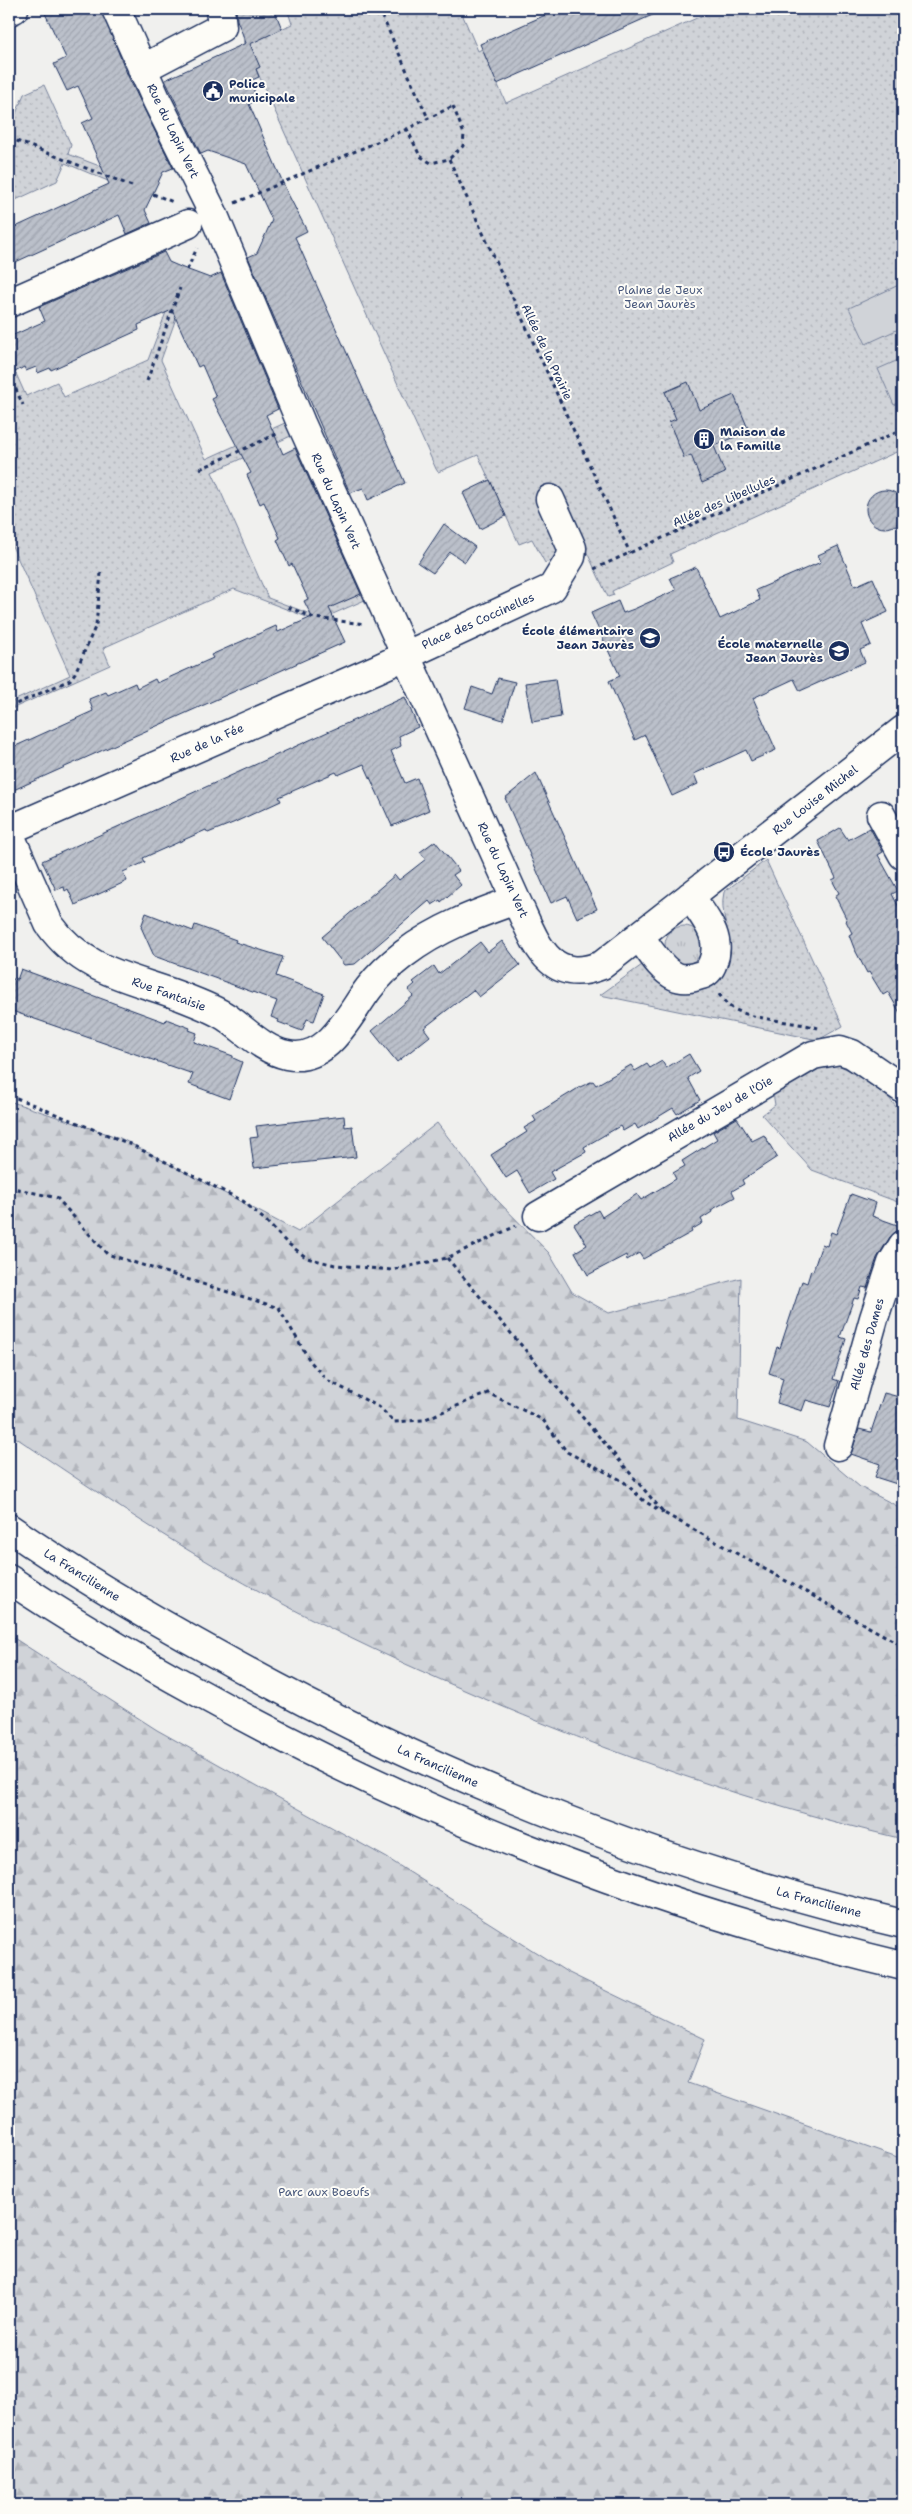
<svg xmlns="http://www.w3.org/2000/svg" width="912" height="2514" viewBox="0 0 912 2514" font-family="'Shantell Sans',sans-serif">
<defs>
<pattern id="grass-tufts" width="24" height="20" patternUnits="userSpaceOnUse" patternTransform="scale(1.25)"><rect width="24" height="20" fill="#d0d3d8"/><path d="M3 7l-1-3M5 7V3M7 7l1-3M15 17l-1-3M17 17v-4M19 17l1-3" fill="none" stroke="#b2b5bc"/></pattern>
<pattern id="forest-firs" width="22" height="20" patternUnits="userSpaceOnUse" patternTransform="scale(1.25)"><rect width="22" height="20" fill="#d0d3d8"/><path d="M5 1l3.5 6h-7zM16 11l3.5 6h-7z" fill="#b2b5bc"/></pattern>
<pattern id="park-dots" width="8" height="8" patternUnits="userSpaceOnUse" patternTransform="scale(1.25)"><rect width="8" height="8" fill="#d0d3d8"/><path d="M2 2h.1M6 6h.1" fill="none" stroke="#b2b5bc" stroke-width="1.8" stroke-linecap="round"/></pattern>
<pattern id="building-hatch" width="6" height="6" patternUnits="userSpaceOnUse" patternTransform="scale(1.25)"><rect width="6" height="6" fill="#bbc0ca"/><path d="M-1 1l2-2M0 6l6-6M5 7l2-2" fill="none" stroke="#a0a5b0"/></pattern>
</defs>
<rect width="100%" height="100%" fill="#f0f0ee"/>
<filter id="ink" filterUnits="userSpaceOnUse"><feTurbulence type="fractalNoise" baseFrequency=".02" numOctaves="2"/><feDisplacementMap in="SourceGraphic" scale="10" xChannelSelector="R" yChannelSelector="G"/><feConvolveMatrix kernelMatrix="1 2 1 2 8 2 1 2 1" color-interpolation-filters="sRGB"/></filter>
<g filter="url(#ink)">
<path fill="url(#grass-tufts)" stroke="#76819b" d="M665 945a19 19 0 1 1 38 0a19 19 0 1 1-38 0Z"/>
<path fill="url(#forest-firs)" stroke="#76819b" d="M 9,1101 L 120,1138 L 298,1232 L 437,1123 L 496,1199 L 549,1253 L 572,1292 L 609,1313 L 741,1278 L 738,1420 L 807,1442 L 860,1487 L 903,1509 L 903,1839 C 754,1804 611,1754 471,1693 C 383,1655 296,1614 213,1565 C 143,1524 76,1478 9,1433 Z
M 9,1635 L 157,1730 L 387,1858 L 567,1972 L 705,2039 L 688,2083 L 903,2159 L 903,2505 L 9,2505 Z"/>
<path fill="url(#park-dots)" stroke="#76819b" d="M 287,9 L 460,9 L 478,51 L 482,49 L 506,103 L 717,9 L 903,9 L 903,449 L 670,554 L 673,562 L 612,591 L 614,595 L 608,597 L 584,546 L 545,563 L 532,539 L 519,544 L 478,455 L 438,472 L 436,469 L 256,69 L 260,67 L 244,44 L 243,35 L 262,38 L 292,24 Z
M 44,85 L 71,145 L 68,154 L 131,178 L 127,189 L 65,163 L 57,181 L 9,203 L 9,131 L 24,94 Z
M 174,291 L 184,296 L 161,360 L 206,459 L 287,422 L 293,435 L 212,472 L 268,598 L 313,615 L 364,592 L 367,599 L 317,621 L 234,589 L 103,648 L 110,665 L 9,710 L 9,703 L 70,675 L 9,539 L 9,404 L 14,402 L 9,391 L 9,358 L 26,396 L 57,382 L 64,397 L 148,360 Z
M 766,860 L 843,1026 L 818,1040 L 600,995 L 642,965 L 658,982 L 674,990 L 729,954 C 731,933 719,913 724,892 Z
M 834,1063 L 853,1072 L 889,1098 L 903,1116 L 903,1204 L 812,1170 L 762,1115 L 775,1105 L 773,1093 L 818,1067 Z"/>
<path fill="#d0d3d8" stroke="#76819b" d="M 903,283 L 903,327 L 866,344 L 849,308 Z
M 903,358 L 903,401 L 894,405 L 878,369 Z"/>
<path fill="url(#building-hatch)" stroke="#1b2f5e" d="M 43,9 L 101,9 L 128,76 L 173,168 L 163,172 L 145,210 L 151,223 L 127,234 L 119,215 L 9,265 L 9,230 L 109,184 L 82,123 L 93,118 L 78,86 L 67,91 L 54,64 L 66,58 Z
M 236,9 L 274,9 L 282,29 L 250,44 L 260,67 L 256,69 L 259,77 L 250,81 L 258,100 L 249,104 L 287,192 L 307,231 L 295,237 L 405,483 L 368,500 L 363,488 L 350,493 L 248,257 L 257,253 L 272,220 L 246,164 L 208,151 L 201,154 L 165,80 L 246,43 L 237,20 Z
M 559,9 L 666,9 L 497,84 L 480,44 Z
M 164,252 L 169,262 L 183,268 L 210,278 L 221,273 L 278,409 L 266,415 L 283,454 L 295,448 L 361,594 L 329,608 L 345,642 L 9,792 L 9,749 L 93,711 L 89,699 L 106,692 L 108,695 L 135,683 L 137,688 L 155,679 L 157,683 L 213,658 L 211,655 L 276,626 L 278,632 L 312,617 L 304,601 L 308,599 L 292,564 L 289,566 L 277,540 L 280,538 L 264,502 L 260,504 L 247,475 L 251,473 L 212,399 L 216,397 L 202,365 L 198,367 L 172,310 L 138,325 L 139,330 L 51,370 L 50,368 L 38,373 L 36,367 L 26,371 L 24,367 L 15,372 L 9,358 L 9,337 L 45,321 L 39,307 Z
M 688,382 L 699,410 L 734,395 L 749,431 L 714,446 L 725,473 L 702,483 L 691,455 L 684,458 L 669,422 L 676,419 L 665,392 Z
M 490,480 L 506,516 L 480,529 L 463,493 Z
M866 509a19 19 0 1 1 38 0a19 19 0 1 1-38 0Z
M 444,524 L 475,547 L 465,562 L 450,552 L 433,573 L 418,563 Z
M 838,546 L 855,586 L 873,578 L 888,612 L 862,624 L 871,645 L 860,650 L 865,662 L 800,691 L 794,679 L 753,698 L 776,750 L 751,761 L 746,750 L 694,774 L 698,784 L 672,796 L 645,735 L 635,740 L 617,700 L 609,681 L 620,676 L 591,613 L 618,601 L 623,613 L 634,609 L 676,590 L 670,578 L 696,567 L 720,619 L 760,600 L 756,590 L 821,562 L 818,555 Z
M 498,678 L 515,682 L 503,720 L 465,708 L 472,687 L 492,694 Z
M 555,679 L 561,717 L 532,722 L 525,683 Z
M 405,697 L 418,727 L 399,736 L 401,746 L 391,751 L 405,783 L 417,778 L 429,810 L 392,826 L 364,764 L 338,775 L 336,772 L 279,797 L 281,801 L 233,823 L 208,833 L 206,830 L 143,858 L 145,862 L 123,872 L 127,881 L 75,905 L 68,889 L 65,891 L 64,887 L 56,890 L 42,861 Z
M 536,773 L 597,909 L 577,918 L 567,896 L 551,903 L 505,798 Z
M 840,828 L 848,840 L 870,828 L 883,852 L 878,855 L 898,891 L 892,894 L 903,915 L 903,1018 L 888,992 L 883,995 L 869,972 L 867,973 L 854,948 L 849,935 L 852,933 L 846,921 L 847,920 L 835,896 L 839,893 L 832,880 L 836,878 L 818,841 Z
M 435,841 L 459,871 L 453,875 L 461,885 L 441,902 L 440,900 L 432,905 L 429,901 L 355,964 L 344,965 L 322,937 L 395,875 L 399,880 L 426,859 L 420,852 Z
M 146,913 L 193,931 L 195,925 L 236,940 L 235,942 L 283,957 L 276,976 L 324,994 L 314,1021 L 307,1019 L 302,1031 L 278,1022 L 279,1020 L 271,1017 L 277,1001 L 154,956 L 141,927 Z
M 502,941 L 520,965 L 479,997 L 473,990 L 424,1028 L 430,1036 L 397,1062 L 372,1031 L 413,996 L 408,990 L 415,984 L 413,982 L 434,966 L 439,974 L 480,942 L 488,952 Z
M 21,969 L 165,1022 L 166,1019 L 190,1028 L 189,1030 L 197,1033 L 194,1042 L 233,1056 L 233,1058 L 242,1062 L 229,1099 L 189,1084 L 193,1074 L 9,1010 L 9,978 L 17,980 Z
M 689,1054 L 699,1071 L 688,1078 L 700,1100 L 677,1114 L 673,1108 L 638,1129 L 635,1124 L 623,1131 L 620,1126 L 584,1147 L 586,1152 L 550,1172 L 554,1179 L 530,1193 L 517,1171 L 506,1178 L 491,1155 L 527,1132 L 524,1128 L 536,1121 L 533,1116 L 580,1087 L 593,1081 L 596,1085 L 631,1065 L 635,1071 L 647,1064 L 650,1068 L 662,1061 L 666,1068 Z
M 344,1116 L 345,1127 L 352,1126 L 356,1157 L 254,1168 L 250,1138 L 258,1137 L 256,1126 Z
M 737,1118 L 752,1141 L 764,1135 L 777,1157 L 742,1180 L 744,1184 L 732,1191 L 735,1197 L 711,1210 L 712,1212 L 701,1219 L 703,1223 L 691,1230 L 692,1232 L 643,1259 L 639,1253 L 627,1260 L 626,1255 L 588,1275 L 575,1252 L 587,1245 L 574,1224 L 598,1210 L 602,1217 L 637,1194 L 641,1200 L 676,1179 L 673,1173 L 685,1166 L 682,1161 L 717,1139 L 713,1132 Z
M 851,1194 L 876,1203 L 872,1216 L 903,1227 L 903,1229 L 895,1232 L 890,1237 L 877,1258 L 867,1288 L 862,1287 L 858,1299 L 854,1298 L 840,1337 L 846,1339 L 833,1379 L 839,1381 L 830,1407 L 806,1400 L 802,1411 L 777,1403 L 783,1378 L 769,1373 L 777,1347 L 780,1348 L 802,1281 L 807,1283 L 811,1270 L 813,1271 L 822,1244 L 827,1246 L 831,1232 L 836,1234 Z
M 884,1393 L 903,1398 L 903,1486 L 875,1477 L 880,1464 L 851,1454 L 859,1429 L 871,1432 Z"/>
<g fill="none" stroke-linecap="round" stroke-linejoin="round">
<g stroke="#1b2f5e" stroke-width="31">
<path id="minor" d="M 116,9 L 157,101 L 213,213 L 301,423 L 516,900 C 535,939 547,987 602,965 L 903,730
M 9,11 L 14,9
M 142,69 L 222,27 L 220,9
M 9,303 L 188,224
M 881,815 L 903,855
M 9,830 L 377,669 L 552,588 L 571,557 L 572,548 L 550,499
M 9,833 L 49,924 C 85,974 132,977 185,998 C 200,1004 217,1010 229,1019 C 247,1032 264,1050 287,1055 C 328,1064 349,1014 369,988 C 379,975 391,964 404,954 C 438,928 476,914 516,900
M 639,936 C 649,949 660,969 675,976 C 683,980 693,978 701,975 C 708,973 711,968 713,962 C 723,936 703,916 690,896
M 538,1216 L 813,1055 L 840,1050 L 852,1054 L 903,1089
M 838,1446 L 874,1318 L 892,1263 L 903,1245"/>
</g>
<g stroke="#1b2f5e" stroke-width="31">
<path id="highway" d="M 9,1528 C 75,1574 145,1615 216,1654 C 431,1775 662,1867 903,1924
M 9,1579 C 71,1621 137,1659 203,1695 C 423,1817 659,1908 903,1966"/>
</g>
<path stroke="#1b2f5e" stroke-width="3" stroke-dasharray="4 4" stroke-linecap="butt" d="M 379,9 L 428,118
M 453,106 L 464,134 L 463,146 L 449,159 L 431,163 L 420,156 L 407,129 Z
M 9,138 L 132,186
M 449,159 L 630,553
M 153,194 L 173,202
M 235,203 L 407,129
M 187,270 L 197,248
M 9,374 L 23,405
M 147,381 L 180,288
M 200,469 L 279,433
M 594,569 L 903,429
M 288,607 L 314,618 L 365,624
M 9,707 L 70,680 L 75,673 L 96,625 L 101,573
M 719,994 C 722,998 725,1003 729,1006 C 748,1020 794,1021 818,1028
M 9,1095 L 130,1144 L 243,1201 L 266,1221 L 286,1242 L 307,1258 L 335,1265 L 392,1270 L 447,1258 L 516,1226
M 9,1187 L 57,1198 L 107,1254 L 279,1308 L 310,1361 L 327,1380 L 379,1407 L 394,1422 L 423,1420 L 488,1393 L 543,1420 L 567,1452 L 623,1481 L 644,1501 L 664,1513
M 447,1258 L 664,1513 L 903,1646"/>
<use href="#minor" stroke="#fdfcf7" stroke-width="28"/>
<use href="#highway" stroke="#fdfcf7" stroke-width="28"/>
</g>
</g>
<defs>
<g id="civic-disc" transform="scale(1.125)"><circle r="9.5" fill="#1b2f5e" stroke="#fdfcf7"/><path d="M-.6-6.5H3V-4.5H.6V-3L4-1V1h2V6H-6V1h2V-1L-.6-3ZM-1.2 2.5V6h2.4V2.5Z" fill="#fff"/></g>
<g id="building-disc" transform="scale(1.125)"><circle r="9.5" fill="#1b2f5e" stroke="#fdfcf7"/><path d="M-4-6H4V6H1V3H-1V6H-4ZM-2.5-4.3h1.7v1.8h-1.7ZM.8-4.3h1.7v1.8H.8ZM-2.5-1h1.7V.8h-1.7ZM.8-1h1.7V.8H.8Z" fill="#fff"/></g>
<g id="school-disc" transform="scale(1.125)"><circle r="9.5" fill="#1b2f5e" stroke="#fdfcf7"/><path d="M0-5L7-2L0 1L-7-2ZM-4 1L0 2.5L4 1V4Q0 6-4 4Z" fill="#fff"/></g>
<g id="bus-disc" transform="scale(1.125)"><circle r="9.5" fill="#1b2f5e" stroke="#fdfcf7"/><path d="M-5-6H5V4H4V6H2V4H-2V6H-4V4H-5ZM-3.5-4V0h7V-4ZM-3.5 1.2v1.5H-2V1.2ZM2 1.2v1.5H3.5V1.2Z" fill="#fff"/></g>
</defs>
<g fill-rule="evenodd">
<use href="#civic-disc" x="213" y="91"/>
<use href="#building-disc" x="704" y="439"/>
<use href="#school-disc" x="650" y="638"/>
<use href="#school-disc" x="839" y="651"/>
<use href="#bus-disc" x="724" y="852"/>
</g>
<g text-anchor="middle" stroke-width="4" stroke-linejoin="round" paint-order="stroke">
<g font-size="12" font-weight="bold" fill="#1b2f5e" stroke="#fdfcf7" text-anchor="start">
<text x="229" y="88">Police<tspan x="229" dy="14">municipale</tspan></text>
<text x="720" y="436">Maison de<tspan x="720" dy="14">la Famille</tspan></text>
<text x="634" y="635" text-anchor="end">École élémentaire<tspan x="634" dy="14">Jean Jaurès</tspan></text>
<text x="823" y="648" text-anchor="end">École maternelle<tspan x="823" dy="14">Jean Jaurès</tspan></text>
<text x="740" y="856">École Jaurès</text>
</g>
<g font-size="12" fill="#1b2f5e" stroke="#fdfcf7">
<text transform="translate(173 131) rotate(64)" y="4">Rue du Lapin Vert</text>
<text transform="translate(547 352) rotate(65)" y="4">Allée de la Prairie</text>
<text transform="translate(336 501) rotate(66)" y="4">Rue du Lapin Vert</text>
<text transform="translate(724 501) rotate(-24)" y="4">Allée des Libellules</text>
<text transform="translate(478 621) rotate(-24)" y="4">Place des Coccinelles</text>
<text transform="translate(207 743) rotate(-24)" y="4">Rue de la Fée</text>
<text transform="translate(815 800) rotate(-38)" y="4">Rue Louise Michel</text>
<text transform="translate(503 870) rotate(65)" y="4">Rue du Lapin Vert</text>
<text transform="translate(169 994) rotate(20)" y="4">Rue Fantaisie</text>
<text transform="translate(720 1109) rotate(-30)" y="4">Allée du Jeu de l'Oie</text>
<text transform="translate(867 1344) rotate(-74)" y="4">Allée des Dames</text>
<text transform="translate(82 1575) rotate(32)" y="4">La Francilienne</text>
<text transform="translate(438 1766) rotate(24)" y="4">La Francilienne</text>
<text transform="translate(819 1902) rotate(15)" y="4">La Francilienne</text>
</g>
<g font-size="12" fill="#48587c" stroke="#fdfcf7">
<text x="660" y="294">Plaine de Jeux<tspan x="660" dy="14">Jean Jaurès</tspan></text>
<text x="324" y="2196">Parc aux Boeufs</text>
</g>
</g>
<rect width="912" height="2514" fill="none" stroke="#fdfcf7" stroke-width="30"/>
<rect x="15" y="15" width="882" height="2484" fill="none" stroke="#1b2f5e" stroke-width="2" filter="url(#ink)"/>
</svg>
